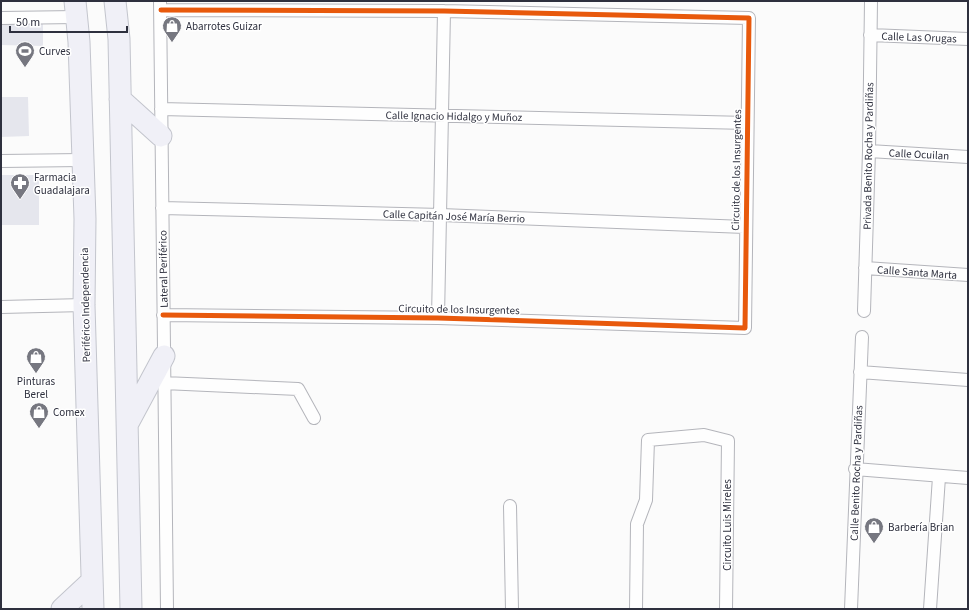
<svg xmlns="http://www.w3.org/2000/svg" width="969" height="610" viewBox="0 0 969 610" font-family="'Source Sans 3',sans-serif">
<rect width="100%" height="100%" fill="#fbfbfb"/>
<path fill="#e5e6ed" d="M 1,19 L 43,21 L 43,46 L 1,45 Z
M 1,97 L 28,97 L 29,136 L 1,137 Z
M 1,175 L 39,175 L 39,225 L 1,225 Z"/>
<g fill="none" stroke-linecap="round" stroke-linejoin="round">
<g stroke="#b4b5bb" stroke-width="14">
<path id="minor" d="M 160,1 L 167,609
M 161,10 L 444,11 L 749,18 L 745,328 L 438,318 L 163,315
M 1,18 L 77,17
M 870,35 L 968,39
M 161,109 L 747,123
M 869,151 L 968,157
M 1,161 L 82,160
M 162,208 L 441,215 L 745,227
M 865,268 L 968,275
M 1,307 L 84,305
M 864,311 L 869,151 L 871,1
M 438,318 L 444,11
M 860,372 L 968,380
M 164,383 L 298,389 L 314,418
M 855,469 L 968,478
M 510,506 L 512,609
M 636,609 L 637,524 L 646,500 L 648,440 L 704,435 L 728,441 L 726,609
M 851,609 L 862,337
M 930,609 L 939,477"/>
</g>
<g stroke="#c3c5cd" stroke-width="23">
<path id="trunk" d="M 75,1 L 79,42 L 85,219 L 84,305 L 93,609
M 115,1 L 119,39 L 131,609
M 120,99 L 161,136
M 128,423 L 164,356
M 62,609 L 92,581"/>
</g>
<use href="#minor" stroke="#fefefe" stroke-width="12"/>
<use href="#trunk" stroke="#f0f0f7" stroke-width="21"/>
<g stroke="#fff" stroke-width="8">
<path id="cycleway" d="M 161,10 L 444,11 L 749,18 L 745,328 L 438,318 L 163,315"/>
</g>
<use href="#cycleway" stroke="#e8590c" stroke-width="5"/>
</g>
<defs>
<g id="shop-pin" transform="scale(1)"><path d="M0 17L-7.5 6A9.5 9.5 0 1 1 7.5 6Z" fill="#767780" stroke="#fff"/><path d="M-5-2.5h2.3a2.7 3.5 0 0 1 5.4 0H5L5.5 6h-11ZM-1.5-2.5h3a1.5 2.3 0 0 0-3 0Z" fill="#fff"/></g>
<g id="stadium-pin" transform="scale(1)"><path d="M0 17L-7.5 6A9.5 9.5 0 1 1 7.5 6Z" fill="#767780" stroke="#fff"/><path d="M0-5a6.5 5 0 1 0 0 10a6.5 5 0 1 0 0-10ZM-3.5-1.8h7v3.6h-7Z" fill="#fff"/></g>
<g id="pharmacy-pin" transform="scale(1)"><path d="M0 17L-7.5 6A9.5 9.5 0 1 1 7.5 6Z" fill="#767780" stroke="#fff"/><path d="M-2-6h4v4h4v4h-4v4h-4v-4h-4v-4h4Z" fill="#fff"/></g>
</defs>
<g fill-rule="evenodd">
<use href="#shop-pin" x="172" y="26"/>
<use href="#stadium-pin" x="25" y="51"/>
<use href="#pharmacy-pin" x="20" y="183"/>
<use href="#shop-pin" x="36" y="357"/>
<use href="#shop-pin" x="39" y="412"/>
<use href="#shop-pin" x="874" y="527"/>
</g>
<g text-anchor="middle" stroke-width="3" stroke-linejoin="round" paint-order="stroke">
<g font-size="11" fill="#2e303e" stroke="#fff" text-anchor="start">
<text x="186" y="30">Abarrotes Guizar</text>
<text x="39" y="55">Curves</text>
<text x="34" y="181">Farmacia<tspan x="34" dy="13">Guadalajara</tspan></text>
<text x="36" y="385" text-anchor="middle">Pinturas<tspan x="36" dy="13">Berel</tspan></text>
<text x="53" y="416">Comex</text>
<text x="888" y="531">Barbería Brian</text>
</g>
<g font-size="11" fill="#2e303e" stroke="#fff">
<text transform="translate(919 37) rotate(2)" y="4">Calle Las Orugas</text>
<text transform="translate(454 116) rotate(1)" y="4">Calle Ignacio Hidalgo y Muñoz</text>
<text transform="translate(919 154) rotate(3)" y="4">Calle Ocuilan</text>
<text transform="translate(868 156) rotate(-89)" y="4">Privada Benito Rocha y Pardiñas</text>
<text transform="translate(736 170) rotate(-89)" y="4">Circuito de los Insurgentes</text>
<text transform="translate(454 216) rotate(2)" y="4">Calle Capitán José María Berrio</text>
<text transform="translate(163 269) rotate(-91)" y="4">Lateral Periférico</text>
<text transform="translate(917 272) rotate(4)" y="4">Calle Santa Marta</text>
<text transform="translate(85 305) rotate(-91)" y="4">Periférico Independencia</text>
<text transform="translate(459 309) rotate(1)" y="4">Circuito de los Insurgentes</text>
<text transform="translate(856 473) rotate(-88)" y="4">Calle Benito Rocha y Pardiñas</text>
<text transform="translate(727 525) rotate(-90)" y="4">Circuito Luis Mireles</text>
</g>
</g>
<rect width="969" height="610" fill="none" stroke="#2e303e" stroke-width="4"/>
<path d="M10 26v6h117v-6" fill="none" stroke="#2e303e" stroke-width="2"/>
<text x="16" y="26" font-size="12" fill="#2e303e" stroke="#ffffff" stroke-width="3" paint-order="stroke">50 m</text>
</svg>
